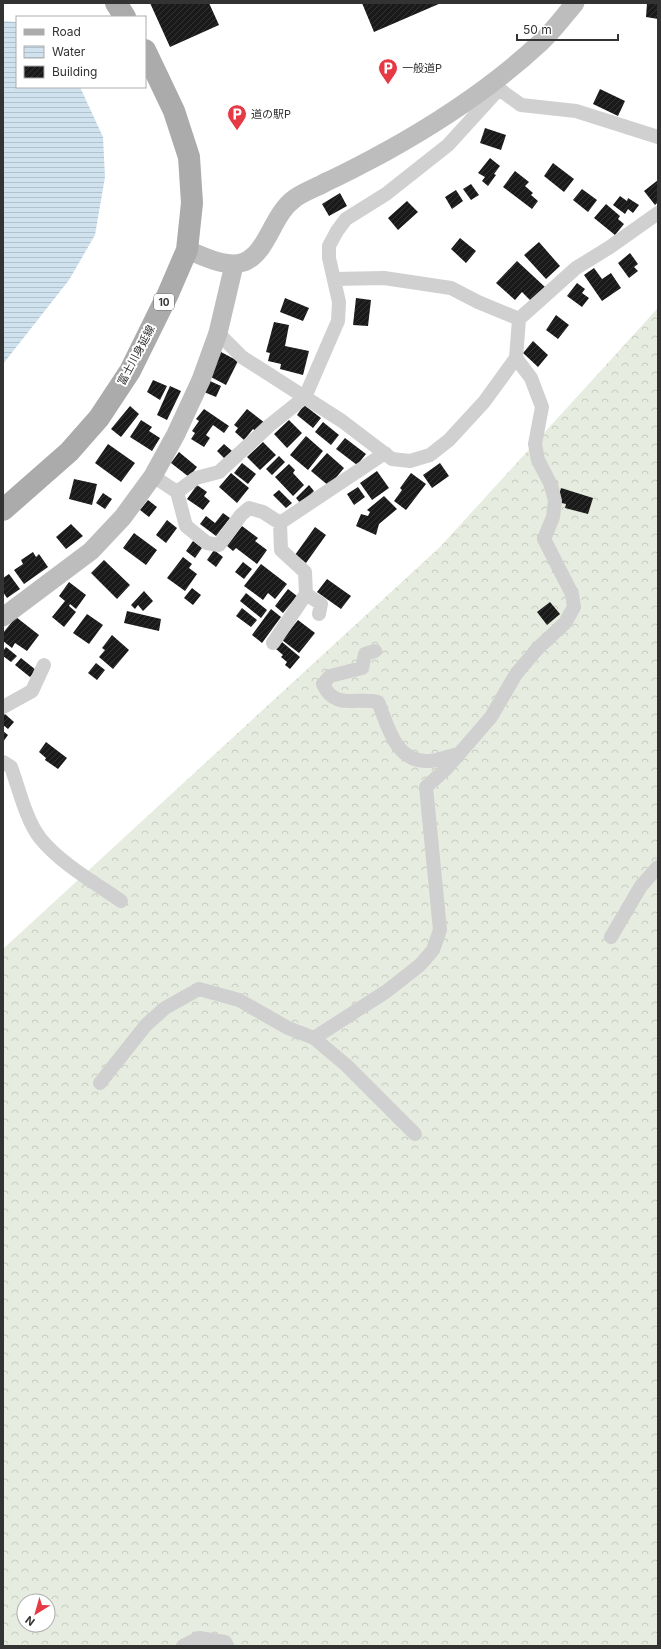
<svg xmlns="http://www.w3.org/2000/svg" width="661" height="1649" viewBox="0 0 661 1649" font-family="Inter,'Noto Sans JP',sans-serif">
<defs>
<pattern id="forest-crowns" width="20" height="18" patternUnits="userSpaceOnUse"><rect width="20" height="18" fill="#e6ecdf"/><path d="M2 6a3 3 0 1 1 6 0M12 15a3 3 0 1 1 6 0" fill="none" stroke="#c6cbc0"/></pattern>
<pattern id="water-rules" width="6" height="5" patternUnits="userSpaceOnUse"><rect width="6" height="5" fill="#cfe2ee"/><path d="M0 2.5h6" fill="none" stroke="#b2c2cd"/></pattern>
<pattern id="building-hatch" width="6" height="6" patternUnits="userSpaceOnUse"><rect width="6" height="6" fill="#1a1a1a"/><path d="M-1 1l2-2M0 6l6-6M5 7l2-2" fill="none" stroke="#333"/></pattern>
</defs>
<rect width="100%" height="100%" fill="#fff"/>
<path fill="url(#forest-crowns)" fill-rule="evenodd" d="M 657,309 L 658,1646 L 3,1646 L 3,949 L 440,547 ZM 24,1601 L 48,1601 L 48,1625 L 24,1625 Z"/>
<path fill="url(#water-rules)" d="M 3,21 L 17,22 L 17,87 L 80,87 L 103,137 L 105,177 L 95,235 L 69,280 L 3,364 Z"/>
<path fill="url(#building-hatch)" d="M 150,3 L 209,3 L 219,25 L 170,47 Z
M 362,3 L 441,3 L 374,32 Z
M 647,3 L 658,3 L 658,19 L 646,17 Z
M 600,89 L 625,101 L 618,116 L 593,104 Z
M 485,128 L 506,135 L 501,150 L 480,143 Z
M 490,158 L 500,166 L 494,174 L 496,175 L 488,186 L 482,181 L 485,177 L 478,173 Z
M 553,163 L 574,179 L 564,192 L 544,176 Z
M 515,171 L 529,182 L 525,186 L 533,193 L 531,195 L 538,201 L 532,209 L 503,187 Z
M 658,180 L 658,202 L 655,205 L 644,191 Z
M 471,184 L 479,195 L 471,200 L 463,189 Z
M 582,189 L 597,200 L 588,212 L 573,200 Z
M 456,190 L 463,201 L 452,209 L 445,197 Z
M 340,193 L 347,206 L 329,216 L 322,204 Z
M 620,196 L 627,201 L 628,198 L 639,205 L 633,213 L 628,209 L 625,214 L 613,205 Z
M 407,201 L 418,212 L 398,230 L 388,218 Z
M 606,204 L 620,216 L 618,219 L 624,224 L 615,235 L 594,218 Z
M 460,238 L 476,251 L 466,263 L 451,249 Z
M 539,242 L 560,266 L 546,279 L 524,255 Z
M 630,253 L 638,264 L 634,267 L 638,271 L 629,278 L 618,263 Z
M 517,261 L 545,287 L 531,301 L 522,292 L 515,300 L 496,283 Z
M 594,268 L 602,279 L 611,273 L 621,288 L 602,301 L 584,275 Z
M 577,283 L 585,289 L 582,293 L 589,298 L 582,307 L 567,296 Z
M 285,298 L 309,308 L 303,321 L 280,312 Z
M 356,298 L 371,300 L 368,326 L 353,325 Z
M 556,315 L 569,325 L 558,339 L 546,330 Z
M 274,322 L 289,325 L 285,346 L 309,351 L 303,375 L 280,369 L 281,364 L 268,361 L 270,353 L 266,352 Z
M 533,341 L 548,355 L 538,367 L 523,353 Z
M 221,352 L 238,361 L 226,385 L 209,376 Z
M 153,380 L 167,386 L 160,400 L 147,392 Z
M 210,381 L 221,386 L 216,397 L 204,392 Z
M 170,386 L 181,391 L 167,420 L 157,415 Z
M 304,405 L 321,418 L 313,428 L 297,415 Z
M 130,406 L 139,414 L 121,437 L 111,429 Z
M 204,409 L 229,426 L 224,433 L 213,425 L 206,435 L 210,438 L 204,447 L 191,439 L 195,433 L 192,431 L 199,421 L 196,419 Z
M 247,409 L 265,423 L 257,432 L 253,429 L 244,440 L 235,432 L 238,428 L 234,425 Z
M 141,420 L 152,427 L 149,431 L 160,438 L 152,451 L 130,437 Z
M 289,420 L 302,433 L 287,448 L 274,434 Z
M 323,422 L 339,435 L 331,445 L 315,432 Z
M 306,436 L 323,451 L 308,470 L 290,455 Z
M 345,438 L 366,454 L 357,465 L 336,449 Z
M 263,442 L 276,455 L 260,470 L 247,457 Z
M 108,444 L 135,463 L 121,482 L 95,463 Z
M 224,444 L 232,451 L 225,459 L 217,451 Z
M 179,452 L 197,467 L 189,477 L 171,463 Z
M 327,453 L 344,468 L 329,486 L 311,471 Z
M 279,456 L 285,462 L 272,475 L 266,469 Z
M 242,463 L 256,474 L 248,484 L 234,473 Z
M 440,463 L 449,476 L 432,488 L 423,475 Z
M 289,464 L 295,470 L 293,473 L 304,485 L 293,496 L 275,477 Z
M 377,471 L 389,488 L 372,500 L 360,483 Z
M 231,473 L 249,488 L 237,503 L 219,487 Z
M 411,473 L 426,484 L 406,510 L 394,501 L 402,490 L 400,488 Z
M 74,479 L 97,484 L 92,505 L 69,499 Z
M 197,485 L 207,492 L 204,496 L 210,501 L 203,510 L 187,499 Z
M 309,485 L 314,491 L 301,504 L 296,498 Z
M 358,487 L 365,497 L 354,505 L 347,494 Z
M 561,488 L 593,498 L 588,514 L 565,508 L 566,504 L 557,502 Z
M 279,490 L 292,503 L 286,508 L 273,495 Z
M 103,493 L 112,499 L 105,509 L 96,503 Z
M 384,496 L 397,509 L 379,524 L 376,535 L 356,526 L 361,514 L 368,516 L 370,512 L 367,510 Z
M 148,500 L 157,507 L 149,517 L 140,510 Z
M 223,513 L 230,518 L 216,536 L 200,524 L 206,516 L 215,523 Z
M 167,520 L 177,528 L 166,543 L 156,535 Z
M 71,524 L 83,536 L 66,549 L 56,537 Z
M 242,526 L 258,538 L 255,541 L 267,550 L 257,564 L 236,548 L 233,551 L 227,546 Z
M 315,527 L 326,535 L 306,563 L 295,555 Z
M 134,533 L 157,550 L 146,565 L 123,548 Z
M 193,541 L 202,548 L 195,558 L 186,551 Z
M 214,550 L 223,557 L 216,567 L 207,560 Z
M 33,552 L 36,557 L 39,554 L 48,567 L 24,584 L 14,570 L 23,564 L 21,560 Z
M 183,557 L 192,564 L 189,568 L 197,574 L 185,591 L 167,578 Z
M 104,560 L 130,585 L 117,599 L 91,573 Z
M 243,562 L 252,569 L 244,579 L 235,572 Z
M 261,564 L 287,584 L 275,599 L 268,593 L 263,600 L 244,586 Z
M 9,574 L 20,589 L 7,598 L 3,592 L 3,578 Z
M 327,579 L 351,596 L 341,609 L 317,592 Z
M 69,582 L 86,595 L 76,609 L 70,604 L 69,606 L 76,612 L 64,627 L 52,617 L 65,601 L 59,596 Z
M 192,588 L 201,595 L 193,605 L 184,598 Z
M 288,589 L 297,596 L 283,613 L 275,606 Z
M 144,591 L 153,601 L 143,611 L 138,605 L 135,609 L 131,605 Z
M 246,593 L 267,610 L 261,618 L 240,601 Z
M 550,602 L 560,614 L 547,625 L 537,612 Z
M 242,608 L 257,620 L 251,627 L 236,616 Z
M 271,609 L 281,617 L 262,643 L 252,635 Z
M 127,611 L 161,619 L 159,631 L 124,623 Z
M 87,614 L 103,625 L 89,644 L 73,633 Z
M 16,617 L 39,635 L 27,651 L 15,643 L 12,648 L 3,641 L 3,633 Z
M 298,620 L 315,633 L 299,653 L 282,640 Z
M 112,635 L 129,650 L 113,669 L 99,657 L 105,650 L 102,648 Z
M 282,642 L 300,657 L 290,669 L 285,665 L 287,662 L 281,657 L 283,655 L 276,649 Z
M 6,647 L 17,656 L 11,662 L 3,656 L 3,651 Z
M 21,658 L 36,670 L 30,677 L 15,665 Z
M 96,663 L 105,670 L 97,680 L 88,673 Z
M 5,714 L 14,722 L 8,729 L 3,725 L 3,716 Z
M 3,731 L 8,735 L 3,742 Z
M 46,742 L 67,758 L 58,769 L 45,760 L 46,758 L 39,752 Z"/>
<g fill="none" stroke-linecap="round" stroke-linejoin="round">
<path stroke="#d0d0d0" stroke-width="14" d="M 499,89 L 521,105 L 576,111 L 658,137
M 334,279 L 384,278 L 451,288 L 478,302 L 519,319 L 576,268 L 610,247 L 658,213
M 218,333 L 242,357 L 342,421 L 392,459 L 410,461 L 430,455 L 449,440 L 484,402 L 516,358
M 153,476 L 177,492 L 186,526 L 207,543 L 219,545 L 241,515 L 249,508 L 263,512 L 280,523 L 281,550 L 305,572 L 306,594 L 321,604 L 319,614
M 177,492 L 196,478 L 219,472 L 270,425 L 305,397 L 338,321 L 339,302 L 329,258 L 329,246 L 337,231 L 346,219 L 386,194 L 448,145 L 499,89 L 496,80
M 280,523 L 385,453
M 273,643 L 306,594
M 375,651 L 365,654 L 362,668 L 330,676 L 323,684 C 334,710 357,697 378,702 C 388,726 395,760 425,761 C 435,762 448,756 459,754
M 3,707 L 32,691 L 44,665
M 3,762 L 11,767 C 19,789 26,820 40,838 C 60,863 95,883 121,901
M 611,937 L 641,886 L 658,867
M 314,1038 L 387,991 L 420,965 L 433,950 L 440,930 L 426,787 L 446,769 L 491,717 L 516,674 L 538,648 L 565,623 L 574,607 L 572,594 L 544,539 L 553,517 L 555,501 L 551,485 L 538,460 L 535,444 L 542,407 L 531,378 L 516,358 L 519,319
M 100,1083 L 146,1025 L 165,1008 L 199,989 L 239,1000 L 288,1028 L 314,1038 L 346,1065 L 415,1134
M 183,1646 L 199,1638 L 225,1642 L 227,1646"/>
<path stroke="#bdbdbd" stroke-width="19" d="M 187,250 C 204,256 226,269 244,262 C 268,252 272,215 294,199 C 303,192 316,188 326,182 C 346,173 366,162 385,152 C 441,121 495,85 541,42 C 554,30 564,16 575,3
M 3,617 L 91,551 L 123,517 L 153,476 L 176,434 L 201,380 L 218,333 L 234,265"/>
<path stroke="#ababab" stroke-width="22" d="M 116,3 L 125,17
M 3,510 L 69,452 L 99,418 L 130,371 L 168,294 L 187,250 L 192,203 L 189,157 L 174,111 L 145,50"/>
</g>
<defs>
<g id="parking-pin" transform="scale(1)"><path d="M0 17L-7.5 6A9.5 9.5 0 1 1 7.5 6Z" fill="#e63946" stroke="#fff"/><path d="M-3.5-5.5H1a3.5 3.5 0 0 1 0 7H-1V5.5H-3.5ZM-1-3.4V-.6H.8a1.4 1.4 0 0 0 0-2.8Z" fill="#fff"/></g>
</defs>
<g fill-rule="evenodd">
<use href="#parking-pin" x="388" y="68"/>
<use href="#parking-pin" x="237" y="114"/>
</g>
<g text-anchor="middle" stroke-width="4" stroke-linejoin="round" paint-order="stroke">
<rect fill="#fff" stroke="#707070" stroke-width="1" x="154" y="294" width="20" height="16" rx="3"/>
<g font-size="10" font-weight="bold" fill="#333">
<text x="164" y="306">10</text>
</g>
<g font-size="11" fill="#333" stroke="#fff" text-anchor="start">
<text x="402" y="72">一般道P</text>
<text x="251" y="118">道の駅P</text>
</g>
<g font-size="11" fill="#333" stroke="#fff">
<text transform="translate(136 355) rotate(-62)" y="4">富士川身延線</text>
</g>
</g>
<rect width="661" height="1649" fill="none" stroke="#333333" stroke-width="8"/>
<rect x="16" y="16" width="130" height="72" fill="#ffffff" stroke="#adadad"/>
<rect x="24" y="29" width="20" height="6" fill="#ababab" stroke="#adadad"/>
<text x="52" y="36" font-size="12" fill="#333333">Road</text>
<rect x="24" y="46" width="20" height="12" fill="url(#water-rules)" stroke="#adadad"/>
<text x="52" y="56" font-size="12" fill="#333333">Water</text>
<rect x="24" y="66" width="20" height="12" fill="url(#building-hatch)" stroke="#adadad"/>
<text x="52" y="76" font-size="12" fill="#333333">Building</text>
<g transform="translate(36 1613) rotate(217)"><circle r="19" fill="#ffffff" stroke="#adadad"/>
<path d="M0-3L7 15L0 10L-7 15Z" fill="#e63946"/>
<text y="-6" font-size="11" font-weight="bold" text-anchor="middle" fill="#333333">N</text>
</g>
<path d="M517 34v6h101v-6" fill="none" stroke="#333333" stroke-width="2"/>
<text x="523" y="34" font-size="12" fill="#333333" stroke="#ffffff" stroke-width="3" paint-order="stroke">50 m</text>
</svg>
